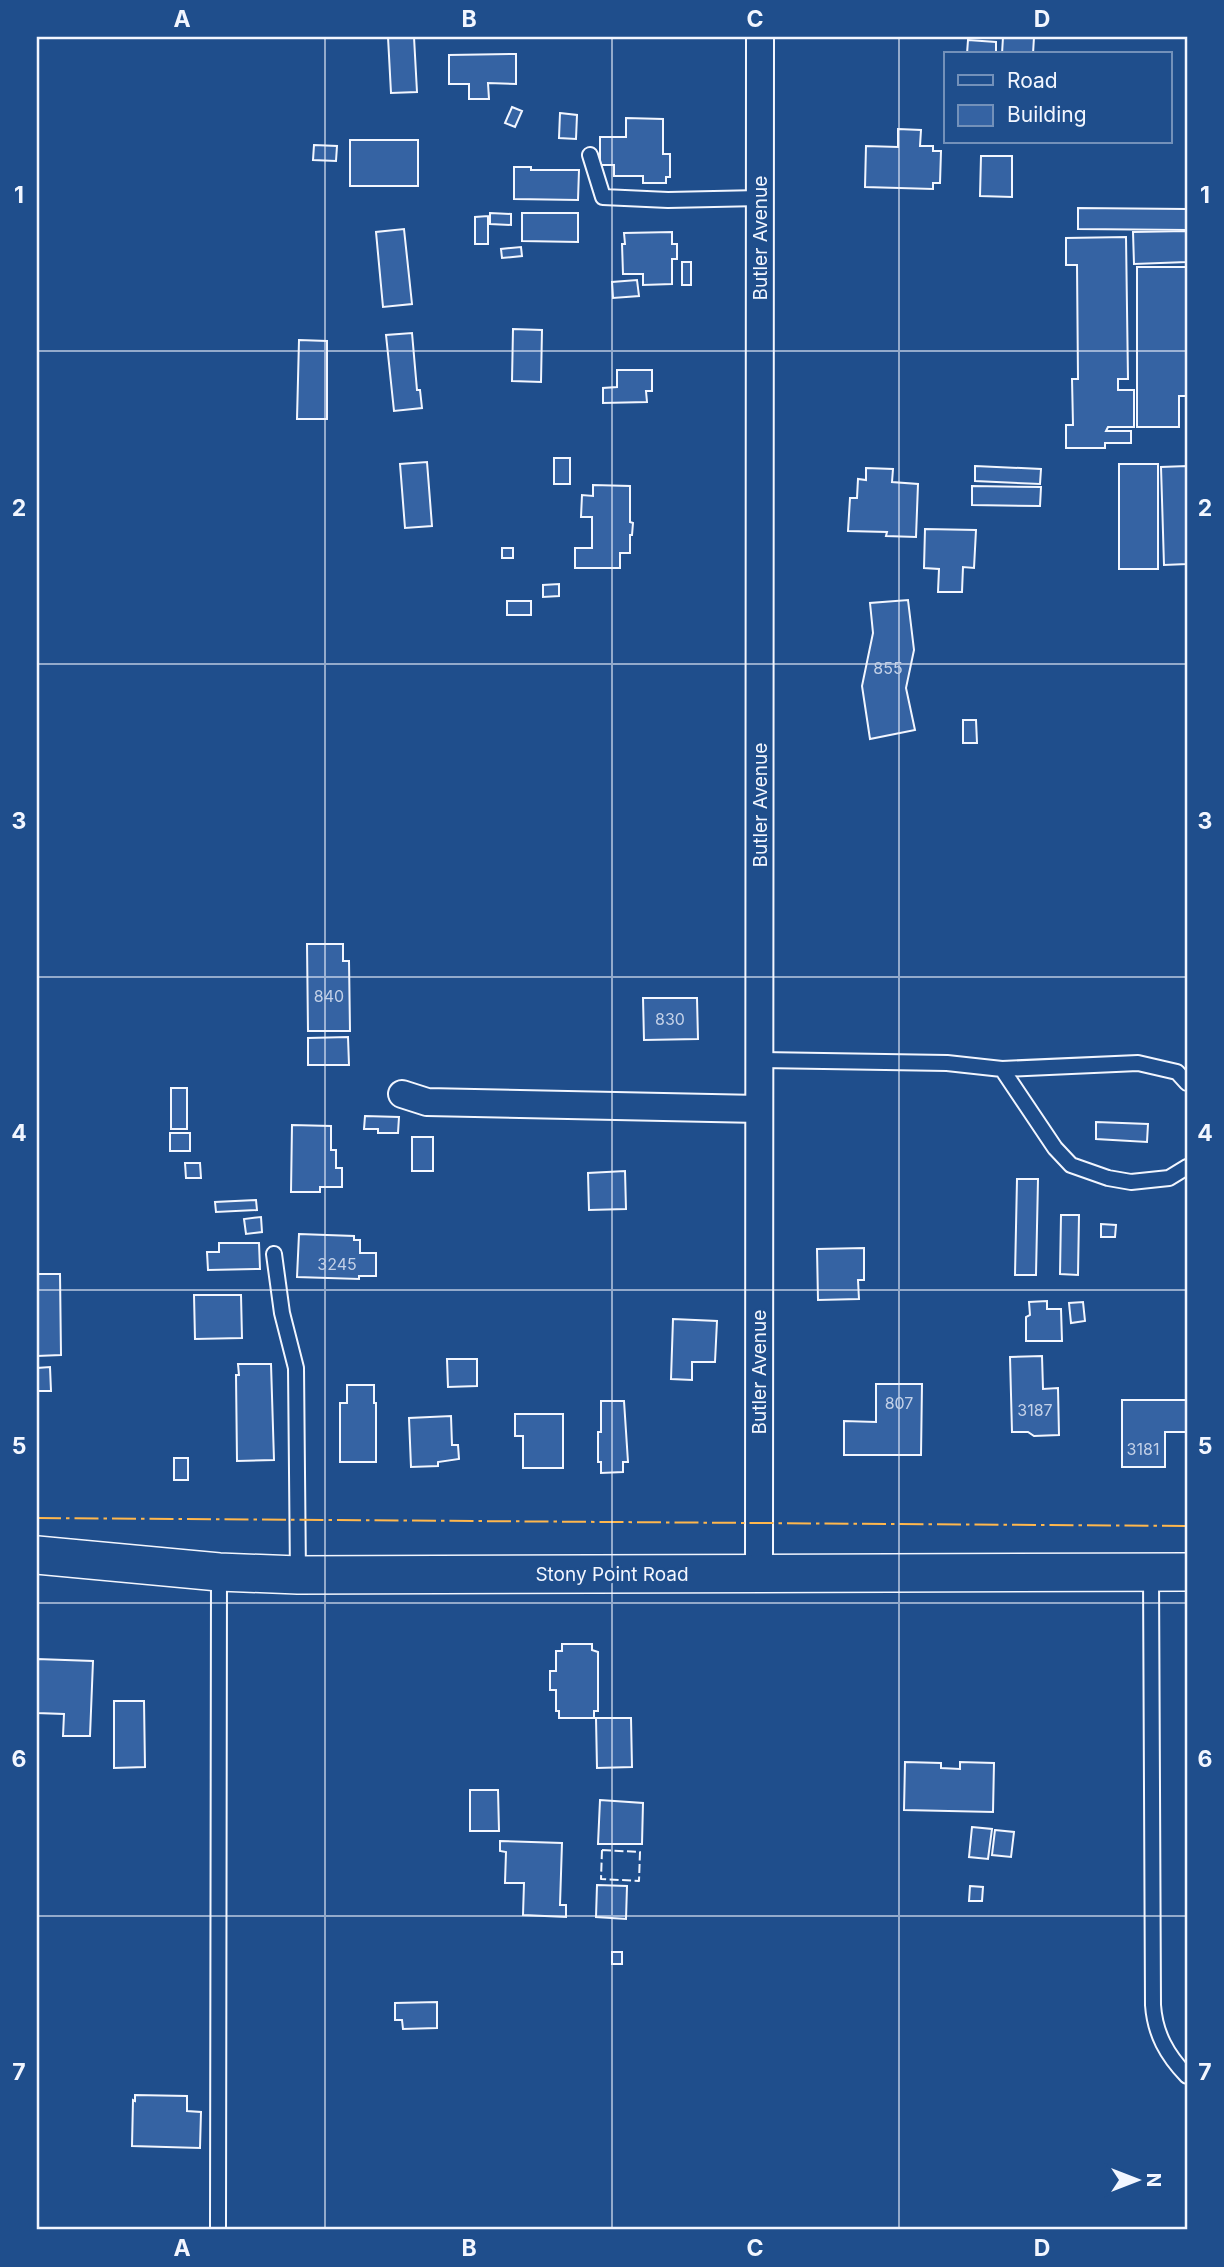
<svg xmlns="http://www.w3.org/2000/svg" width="1224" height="2267" viewBox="0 0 1224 2267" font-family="Inter,sans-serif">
<rect width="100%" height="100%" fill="#1f4e8c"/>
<path fill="#3563a3" stroke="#f2f6ff" stroke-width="2" d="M 388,37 L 414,37 L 417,92 L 391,93 Z
M 1003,37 L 1034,37 L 1033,54 L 1002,54 Z
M 968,40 L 996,42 L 996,54 L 967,54 Z
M 516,54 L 516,84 L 488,83 L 489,99 L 469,99 L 469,84 L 449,84 L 449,55 Z
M 512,107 L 522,111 L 515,127 L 505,123 Z
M 560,113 L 577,115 L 576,139 L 559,138 Z
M 626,118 L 663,119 L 663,154 L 670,154 L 670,177 L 666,177 L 666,183 L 643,183 L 643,176 L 614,176 L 614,165 L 600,165 L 600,137 L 626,137 Z
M 898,129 L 921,130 L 920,146 L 933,146 L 933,151 L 941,151 L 940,183 L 933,183 L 933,189 L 865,187 L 866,146 L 898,147 Z
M 350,140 L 418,140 L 418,186 L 350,186 Z
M 314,145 L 337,146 L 336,161 L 313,160 Z
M 981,156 L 1012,156 L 1012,197 L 980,196 Z
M 514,167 L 531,167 L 531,170 L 579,170 L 578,200 L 514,199 Z
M 1078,208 L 1187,209 L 1187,230 L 1078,229 Z
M 490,213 L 511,214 L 511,225 L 490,224 Z
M 522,213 L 578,213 L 578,242 L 522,241 Z
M 488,216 L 488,244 L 475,244 L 475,217 Z
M 404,229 L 412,304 L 383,307 L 376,232 Z
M 1187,231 L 1187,262 L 1134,264 L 1133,232 Z
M 672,232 L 672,244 L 677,244 L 677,259 L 672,259 L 672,284 L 643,285 L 643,274 L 623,274 L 622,244 L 625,244 L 624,233 Z
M 1126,237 L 1128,379 L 1118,379 L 1118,390 L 1134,390 L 1134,427 L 1108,427 L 1106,431 L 1131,431 L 1131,443 L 1105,443 L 1105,448 L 1066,448 L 1066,425 L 1073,425 L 1072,379 L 1078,379 L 1077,265 L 1066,265 L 1066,238 Z
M 521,247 L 522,256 L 502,258 L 501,249 Z
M 682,262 L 691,262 L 691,285 L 682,285 Z
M 1137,267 L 1187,267 L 1187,396 L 1179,396 L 1179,427 L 1137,427 Z
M 637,280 L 639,296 L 613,298 L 612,282 Z
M 513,329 L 542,330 L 541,382 L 512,381 Z
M 412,333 L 417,390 L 420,390 L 422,408 L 394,411 L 386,335 Z
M 299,340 L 327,341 L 327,419 L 297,419 Z
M 617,370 L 652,370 L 652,391 L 646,391 L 647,402 L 603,403 L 603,388 L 617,387 Z
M 554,458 L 570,458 L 570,484 L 554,484 Z
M 427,462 L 432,526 L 405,528 L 400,464 Z
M 1119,464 L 1158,464 L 1158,569 L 1119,569 Z
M 975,466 L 1041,469 L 1040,484 L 975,481 Z
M 1187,466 L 1187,564 L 1164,565 L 1161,467 Z
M 866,468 L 893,469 L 892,482 L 918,484 L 916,537 L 886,536 L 887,532 L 848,531 L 850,498 L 857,498 L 858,479 L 866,480 Z
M 593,485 L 630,486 L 630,522 L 633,523 L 632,535 L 630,535 L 630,553 L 620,553 L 620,568 L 575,568 L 575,548 L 592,548 L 592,517 L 581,517 L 582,495 L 593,496 Z
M 972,486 L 1041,487 L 1040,506 L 972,505 Z
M 925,529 L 976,530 L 974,568 L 963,567 L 962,592 L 938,592 L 939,569 L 924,568 Z
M 502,548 L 513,548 L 513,558 L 502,558 Z
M 559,584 L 559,596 L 543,597 L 543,585 Z
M 908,600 L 914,650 L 906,688 L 915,730 L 870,739 L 862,686 L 873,633 L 870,603 Z
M 507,601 L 531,601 L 531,615 L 507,615 Z
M 963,720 L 976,720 L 977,743 L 963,743 Z
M 307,944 L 343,944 L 343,961 L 349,961 L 350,1031 L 308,1031 Z
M 643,998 L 697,998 L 698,1039 L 644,1040 Z
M 348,1037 L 349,1065 L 308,1065 L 308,1038 Z
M 171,1088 L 187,1088 L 187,1129 L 171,1129 Z
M 365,1116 L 399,1117 L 398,1133 L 378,1133 L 378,1129 L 364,1129 Z
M 1096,1122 L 1148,1124 L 1147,1142 L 1096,1139 Z
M 292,1125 L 331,1126 L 331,1150 L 336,1150 L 336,1168 L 342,1168 L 342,1187 L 320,1187 L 320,1192 L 291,1192 Z
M 170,1133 L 190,1133 L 190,1151 L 170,1151 Z
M 412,1137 L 433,1137 L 433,1171 L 412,1171 Z
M 185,1163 L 200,1163 L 201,1178 L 186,1178 Z
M 625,1171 L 626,1209 L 589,1210 L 588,1173 Z
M 1017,1179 L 1038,1179 L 1036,1275 L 1015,1275 Z
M 256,1200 L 257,1210 L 216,1212 L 215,1202 Z
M 1061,1215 L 1079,1215 L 1078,1275 L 1060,1274 Z
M 261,1217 L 262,1232 L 246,1234 L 244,1219 Z
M 1101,1224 L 1116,1225 L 1115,1237 L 1101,1237 Z
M 299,1234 L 354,1236 L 354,1240 L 360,1240 L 360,1253 L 376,1253 L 376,1276 L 359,1276 L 359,1279 L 297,1277 Z
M 219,1243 L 259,1243 L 260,1269 L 208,1270 L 207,1252 L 219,1252 Z
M 864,1248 L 864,1280 L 858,1280 L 859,1299 L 818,1300 L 817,1249 Z
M 37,1274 L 60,1274 L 61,1355 L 37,1356 Z
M 194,1295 L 241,1295 L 242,1338 L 195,1339 Z
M 1047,1301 L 1047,1309 L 1061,1309 L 1062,1341 L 1026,1341 L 1026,1317 L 1030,1315 L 1029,1302 Z
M 1083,1302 L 1085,1321 L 1071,1323 L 1069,1303 Z
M 673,1319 L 717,1321 L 715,1362 L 692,1362 L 692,1380 L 671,1379 Z
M 1042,1356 L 1043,1389 L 1058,1388 L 1059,1435 L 1034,1436 L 1028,1432 L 1012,1432 L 1010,1357 Z
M 447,1359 L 477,1359 L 477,1386 L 448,1387 Z
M 238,1364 L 271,1364 L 274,1460 L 237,1461 L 236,1375 L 239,1375 Z
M 50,1367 L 51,1391 L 37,1391 L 37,1368 Z
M 876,1384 L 922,1384 L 921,1455 L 844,1455 L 844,1421 L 876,1422 Z
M 347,1385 L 374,1385 L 374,1403 L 376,1403 L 376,1462 L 340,1462 L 340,1403 L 347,1403 Z
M 1122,1400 L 1187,1400 L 1187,1432 L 1165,1432 L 1165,1467 L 1122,1467 Z
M 601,1401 L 624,1401 L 628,1462 L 623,1462 L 623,1472 L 601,1473 L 601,1462 L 598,1462 L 598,1432 L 601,1432 Z
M 515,1414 L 563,1414 L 563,1468 L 523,1468 L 523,1436 L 515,1436 Z
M 451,1416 L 452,1445 L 458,1445 L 459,1459 L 438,1462 L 438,1466 L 411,1467 L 409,1418 Z
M 174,1458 L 188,1458 L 188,1480 L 174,1480 Z
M 562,1644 L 592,1644 L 592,1650 L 598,1652 L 598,1711 L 594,1711 L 594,1718 L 559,1718 L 559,1711 L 556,1711 L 556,1690 L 550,1690 L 550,1671 L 556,1671 L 556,1651 L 562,1651 Z
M 37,1659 L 93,1661 L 90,1736 L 63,1736 L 64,1714 L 37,1713 Z
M 114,1701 L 144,1701 L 145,1767 L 114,1768 Z
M 596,1718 L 631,1718 L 632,1767 L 597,1768 Z
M 905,1762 L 941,1763 L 941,1768 L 960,1769 L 960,1762 L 994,1763 L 993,1812 L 904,1810 Z
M 470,1790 L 498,1790 L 499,1831 L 470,1831 Z
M 600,1800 L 643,1803 L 642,1844 L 598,1844 Z
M 972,1827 L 992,1829 L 988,1859 L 969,1857 Z
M 995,1830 L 1014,1832 L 1011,1857 L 992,1855 Z
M 500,1841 L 562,1843 L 560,1905 L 566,1905 L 566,1917 L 523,1915 L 524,1883 L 505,1883 L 506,1852 L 500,1851 Z
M 597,1885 L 627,1886 L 626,1919 L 596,1917 Z
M 970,1886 L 983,1887 L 982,1901 L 969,1901 Z
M 612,1952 L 622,1952 L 622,1964 L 612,1964 Z
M 437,2002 L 437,2028 L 403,2029 L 402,2020 L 395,2020 L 395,2003 Z
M 135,2095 L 187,2096 L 187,2111 L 201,2112 L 200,2148 L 132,2146 L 133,2100 L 135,2101 Z"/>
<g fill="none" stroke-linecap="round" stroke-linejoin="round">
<g stroke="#f2f6ff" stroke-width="18">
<path id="lane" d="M 590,155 L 603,197 L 668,200 L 760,198
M 759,1060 L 947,1063 L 1002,1069 L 1138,1063 L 1177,1072 L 1187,1083
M 1002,1069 L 1055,1148 L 1071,1165 L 1108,1178 L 1131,1182 L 1169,1178 L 1187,1167
M 274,1254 L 282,1313 L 296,1368 L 298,1575
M 1151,1574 L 1153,2005 C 1155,2034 1167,2055 1187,2076
M 218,2230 L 219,1574"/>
</g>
<g stroke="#f2f6ff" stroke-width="30">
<path id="street" d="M 402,1094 L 427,1102 L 759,1109
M 759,1573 L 760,37"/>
</g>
<g stroke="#f2f6ff" stroke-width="40">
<path id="secondary" d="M 37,1555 L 219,1572 L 298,1575 L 1187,1572"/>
</g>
<use href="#lane" stroke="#1f4e8c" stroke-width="14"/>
<use href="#street" stroke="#1f4e8c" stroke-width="26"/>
<use href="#secondary" stroke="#1f4e8c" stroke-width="37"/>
<path stroke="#f2f6ff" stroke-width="2" stroke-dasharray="9 3.5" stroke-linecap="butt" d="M 602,1850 L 640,1852 L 639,1881 L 601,1879 Z"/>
<path stroke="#ffb74d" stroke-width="2" stroke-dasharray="24 5 3.5 5" stroke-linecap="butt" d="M 37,1518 L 1187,1526"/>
</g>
<path fill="none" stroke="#f2f6ff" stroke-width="2" stroke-opacity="0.55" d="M 325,37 L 325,2230M 612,37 L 612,2230M 899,37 L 899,2230M 37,351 L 1187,351M 37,664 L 1187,664M 37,977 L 1187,977M 37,1290 L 1187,1290M 37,1603 L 1187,1603M 37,1916 L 1187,1916"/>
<g text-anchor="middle" stroke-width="5" stroke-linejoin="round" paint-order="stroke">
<g font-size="16" fill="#c3d1e8">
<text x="888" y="674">855</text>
<text x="329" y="1002">840</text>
<text x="670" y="1025">830</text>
<text x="337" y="1270">3245</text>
<text x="899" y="1409">807</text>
<text x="1035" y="1416">3187</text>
<text x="1143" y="1455">3181</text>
</g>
<g font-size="19" fill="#f2f6ff" stroke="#1f4e8c">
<text transform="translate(760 238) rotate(-90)" y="7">Butler Avenue</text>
<text transform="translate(760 805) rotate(-90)" y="7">Butler Avenue</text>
<text transform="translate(759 1372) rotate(-90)" y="7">Butler Avenue</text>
<text x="612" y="1581">Stony Point Road</text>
</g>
</g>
<rect width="1224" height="2267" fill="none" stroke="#1f4e8c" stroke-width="77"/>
<rect x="944" y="52" width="228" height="91" fill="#1f4e8c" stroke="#7391ba" stroke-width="2"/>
<rect x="958" y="75" width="35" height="10" fill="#1f4e8c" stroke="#7391ba" stroke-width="2"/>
<text x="1007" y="88" font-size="21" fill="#f2f6ff">Road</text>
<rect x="958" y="105" width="35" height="21" fill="#3563a3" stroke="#7391ba" stroke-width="2"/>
<text x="1007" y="122" font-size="21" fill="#f2f6ff">Building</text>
<g transform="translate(1137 2180) rotate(90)" stroke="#1f4e8c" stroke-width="5" paint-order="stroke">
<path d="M0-5L12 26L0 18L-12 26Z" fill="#f2f6ff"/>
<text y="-10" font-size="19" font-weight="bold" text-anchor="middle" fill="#f2f6ff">N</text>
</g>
<rect x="38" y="38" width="1148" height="2190" fill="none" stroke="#f2f6ff" stroke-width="2.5"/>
<g font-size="23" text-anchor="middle" font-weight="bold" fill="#f2f6ff">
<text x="182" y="27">A</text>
<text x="469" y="27">B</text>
<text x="755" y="27">C</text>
<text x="1042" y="27">D</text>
<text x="19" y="203">1</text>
<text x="1205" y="203">1</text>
<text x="19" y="516">2</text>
<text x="1205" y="516">2</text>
<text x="19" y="829">3</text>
<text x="1205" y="829">3</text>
<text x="19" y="1141">4</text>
<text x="1205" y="1141">4</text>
<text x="19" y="1454">5</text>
<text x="1205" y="1454">5</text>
<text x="19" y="1767">6</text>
<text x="1205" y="1767">6</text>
<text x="19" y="2080">7</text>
<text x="1205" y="2080">7</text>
<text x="182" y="2256">A</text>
<text x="469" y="2256">B</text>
<text x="755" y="2256">C</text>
<text x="1042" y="2256">D</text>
</g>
</svg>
